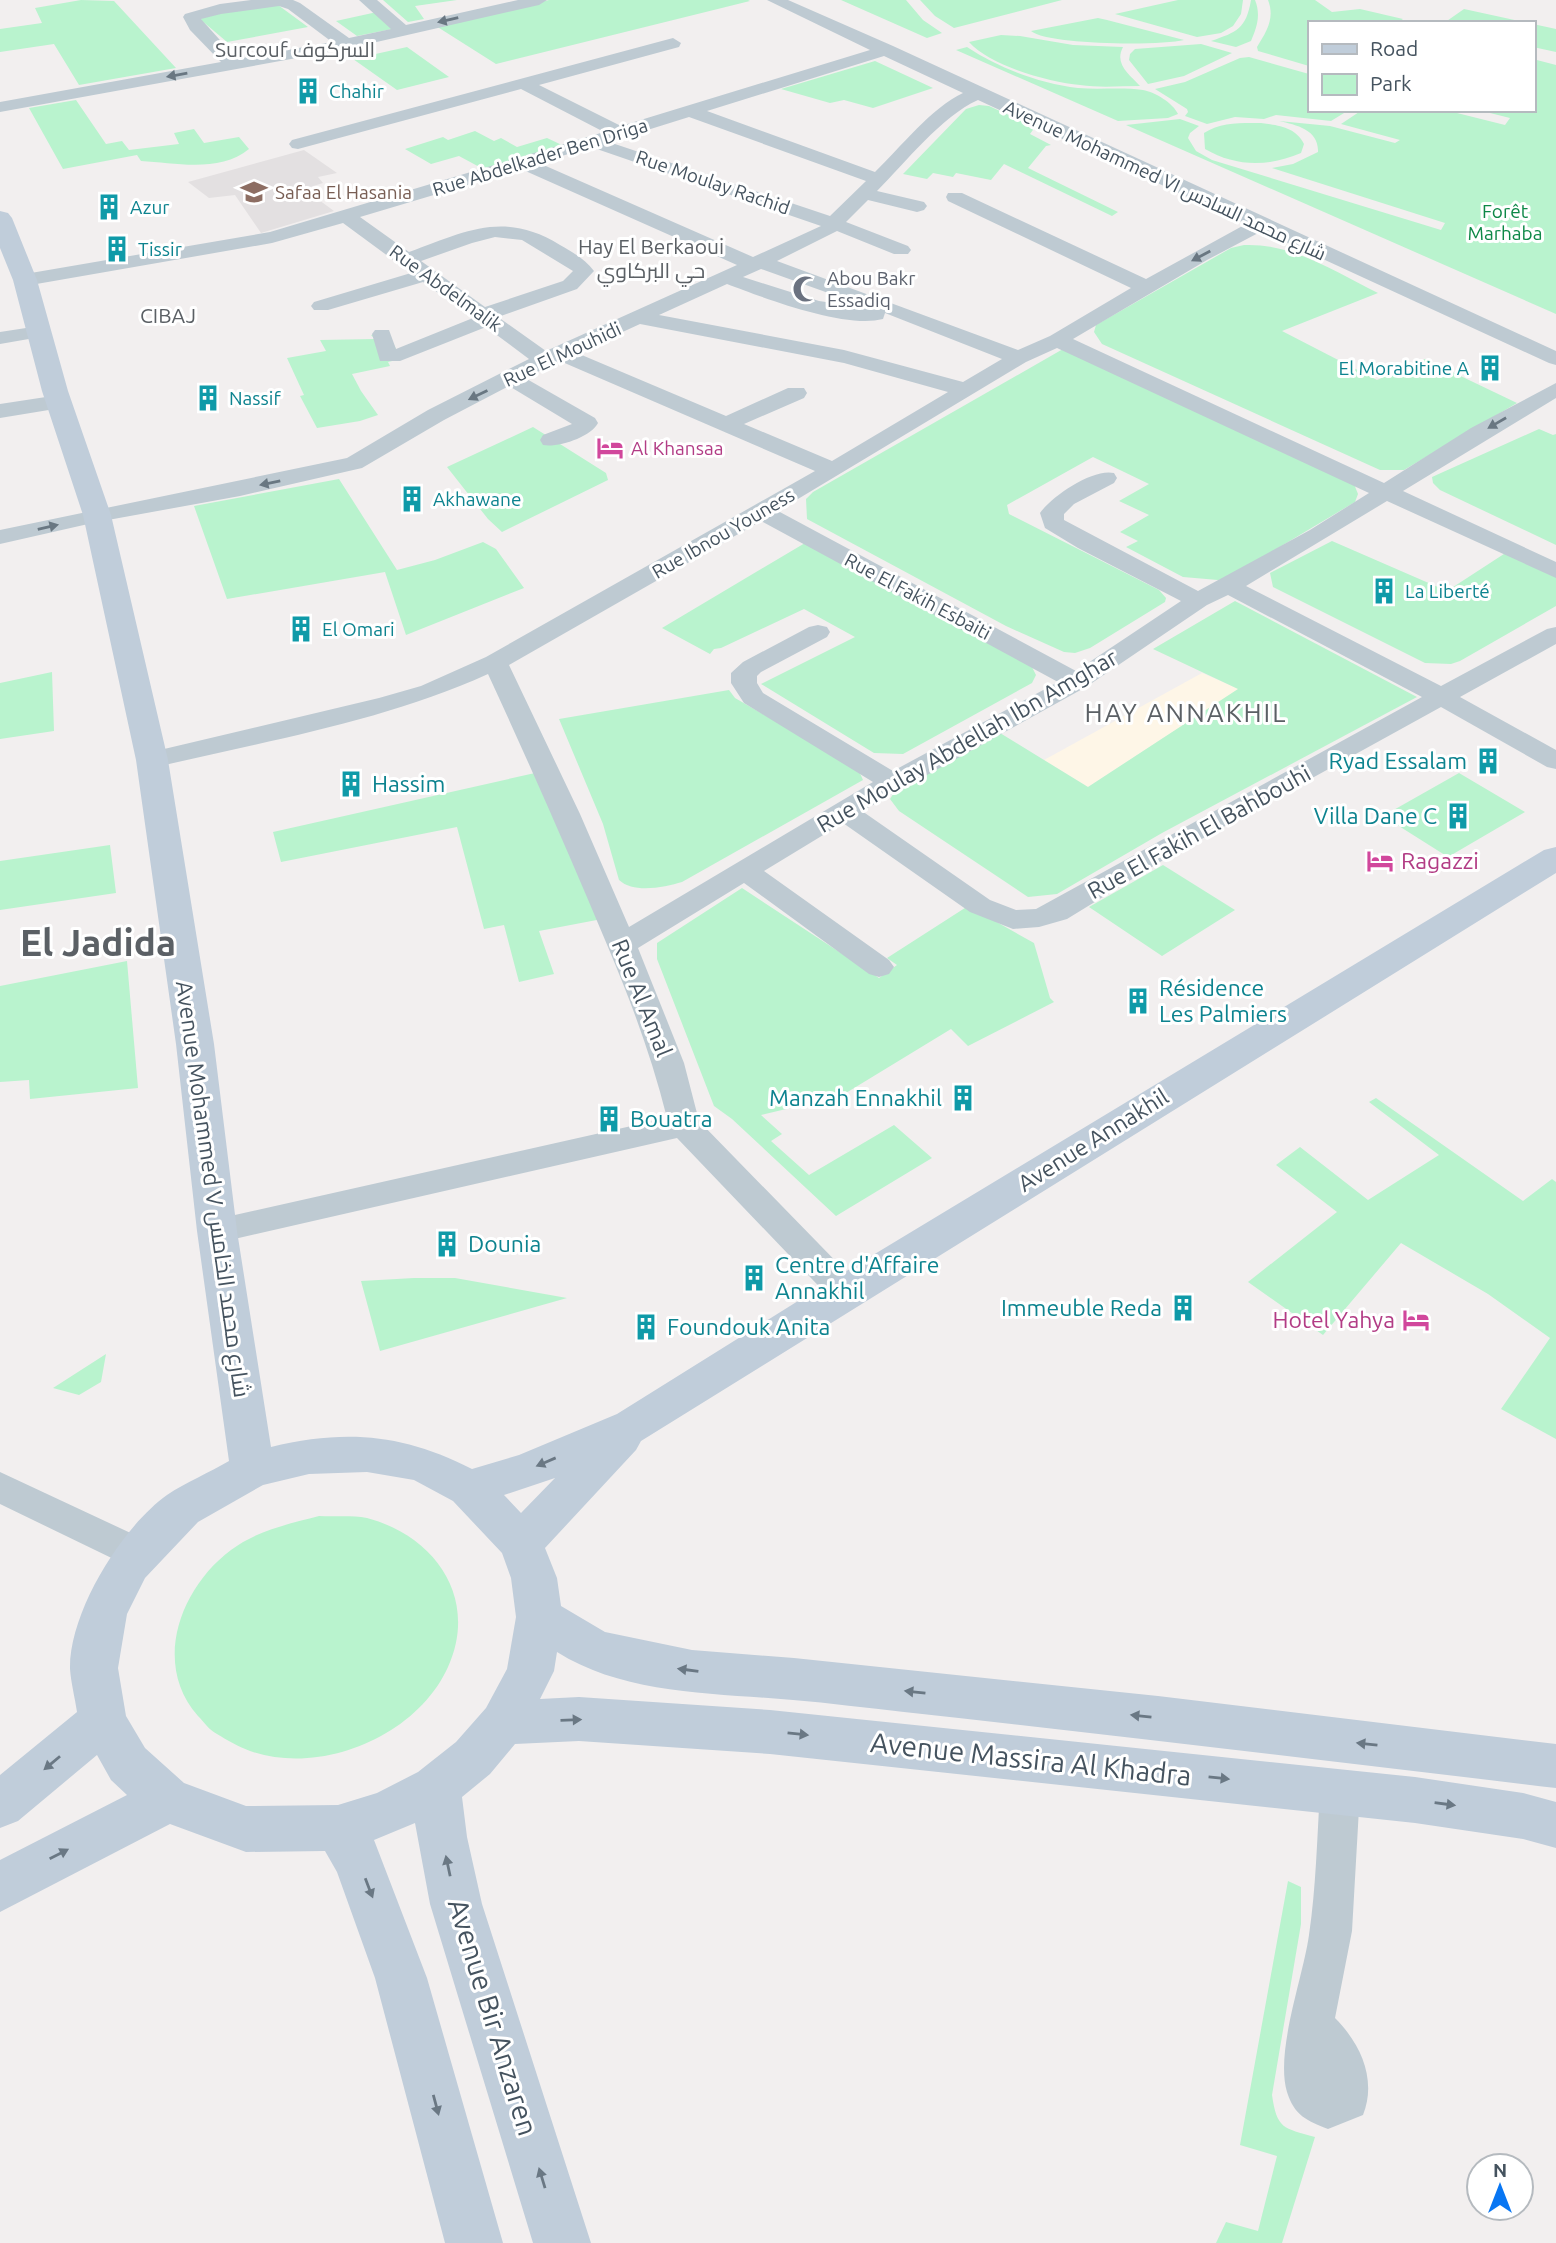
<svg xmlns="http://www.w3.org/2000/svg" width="1556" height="2243" viewBox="0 0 1556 2243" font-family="Ubuntu,Cairo,sans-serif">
<rect width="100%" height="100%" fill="#f2efef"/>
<path fill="#fef6e7" d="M 1202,673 L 1239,689 L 1088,787 L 1044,760 Z"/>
<path fill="#e3e0e1" d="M 304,150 L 337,173 L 318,177 L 323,183 L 304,189 L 334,211 L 261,233 L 235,195 L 209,198 L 188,182 Z"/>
<path fill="#b9f3ce" d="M 81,0 L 114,1 L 176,68 L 79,85 L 54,44 L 0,52 L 0,29 L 42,23 L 35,8 Z
M 383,0 L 457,0 L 415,6 L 424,19 L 408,22 Z
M 549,0 L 748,0 L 750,1 L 496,64 L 436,26 Z
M 841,0 L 906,0 L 923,20 L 942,33 L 927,38 Z
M 920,0 L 1062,0 L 954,28 L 935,16 Z
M 1178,0 L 1243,0 L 1241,14 L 1233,26 L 1221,33 L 1197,37 L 1115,14 Z
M 1251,0 L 1255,0 C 1261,15 1257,27 1251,41 L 1236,47 L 1211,41 C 1237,32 1246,29 1251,0 Z
M 1268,0 L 1315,0 L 1332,12 L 1360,9 L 1403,19 L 1397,23 L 1309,23 L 1309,66 L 1258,51 L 1257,47 C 1267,31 1275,18 1268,0 Z
M 278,5 L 308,27 L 227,42 L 201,20 L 202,16 Z
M 1464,9 L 1528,23 L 1444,23 Z
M 377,12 L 397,28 L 357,36 L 336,21 Z
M 1098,18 L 1107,20 L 1184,40 C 1160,46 1047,45 1031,31 Z
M 1533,24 L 1556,29 L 1556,52 L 1533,47 Z
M 1001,35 L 1020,36 L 1073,45 L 1123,47 C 1114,64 1129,74 1140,86 C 1120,86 1100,88 1080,85 C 1049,82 990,66 969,42 Z
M 1201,44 L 1232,53 L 1184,76 L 1148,84 L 1129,60 L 1130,54 L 1135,49 Z
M 407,47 L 449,77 L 397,90 L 353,59 Z
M 967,47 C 999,68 1038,83 1078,88 C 1099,90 1122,87 1143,90 C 1155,92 1173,103 1178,114 L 1168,118 L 1118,121 L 956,50 Z
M 1249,57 L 1309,74 L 1309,110 L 1349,110 L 1331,121 L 1276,115 L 1264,119 L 1235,117 L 1207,124 L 1185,116 L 1188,112 L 1187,109 L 1155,89 L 1185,82 L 1240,58 Z
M 1533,59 L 1556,65 L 1556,314 L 1126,125 L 1180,119 L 1199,126 L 1190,133 L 1188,138 L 1196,151 L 1212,160 L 1441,230 L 1445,223 L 1272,168 L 1293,164 L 1318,152 C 1319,130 1297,125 1279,121 L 1330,126 L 1395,143 L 1400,140 L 1341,124 L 1362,110 L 1445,110 L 1505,125 L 1510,118 L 1478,110 L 1533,110 Z
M 875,61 L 933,88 L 873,108 L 844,100 L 830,103 L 781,89 Z
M 76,100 L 106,144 L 122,141 L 129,150 L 179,144 L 174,133 L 194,129 L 204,143 L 239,137 L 249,149 C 220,173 176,163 141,161 L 137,155 L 63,169 L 29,108 Z
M 979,105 L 989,106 L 1035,127 L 1030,134 L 1051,145 L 1046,146 L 1028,168 L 1118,212 L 1112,216 L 1004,164 L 991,180 L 956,173 L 953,177 L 933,173 L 927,179 L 903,174 L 966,109 Z
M 1261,123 C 1278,125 1296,127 1304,144 L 1301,153 C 1268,167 1236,167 1205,149 L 1204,133 C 1221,122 1240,123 1261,123 Z
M 475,131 L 494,141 L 501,138 L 517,147 L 547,138 L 564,146 L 485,170 L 459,156 L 431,164 L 405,149 L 443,137 L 448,140 Z
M 1244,245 C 1293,243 1335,272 1378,293 L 1282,331 L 1377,380 L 1425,359 L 1517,403 L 1404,470 L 1380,470 L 1102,344 L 1094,332 L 1096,325 L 1231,248 Z
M 388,333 L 401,359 L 388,362 L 390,366 L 352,374 L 361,391 L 378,415 L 360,421 L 317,428 L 300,396 L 304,395 L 287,358 L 326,351 L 320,340 L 375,339 L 371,335 Z
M 1063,349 L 1354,484 L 1358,494 L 1355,502 L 1226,579 L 1218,580 L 1183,577 L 1126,547 L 1138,541 L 1120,532 L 1149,515 L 1119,501 L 1149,484 L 1093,457 L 1007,505 L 1009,514 L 1159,590 L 1166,598 L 1165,602 L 1090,648 L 1075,653 L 1064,652 L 1006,626 L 807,519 L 806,499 L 813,492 Z
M 533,427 L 606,473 L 608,480 L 502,532 L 488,519 L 447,467 Z
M 1539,429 L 1553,435 L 1556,434 L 1556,545 L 1440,490 L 1433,483 L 1432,477 Z
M 339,479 L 397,570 L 435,560 L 483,542 L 496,549 L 524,588 L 406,635 L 385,572 L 227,599 L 194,506 Z
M 1332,541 L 1447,591 L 1507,552 L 1556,574 L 1556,606 L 1460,661 L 1451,664 L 1425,663 L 1273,587 L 1270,573 Z
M 805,543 L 1031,665 L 1036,675 L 1032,683 L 903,754 L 874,753 L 761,684 L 855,637 L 804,609 L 721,648 L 714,649 L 710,654 L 662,628 Z
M 1235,601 L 1417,697 L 1162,833 L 1057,894 L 1028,897 L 899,811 L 890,799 L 895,791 L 1000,733 L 1088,787 L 1238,689 L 1153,649 Z
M 52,672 L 54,731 L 0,739 L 0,683 Z
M 729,690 L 735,698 L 858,769 L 863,780 L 682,882 C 665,887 634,894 619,880 L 603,824 L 559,719 Z
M 535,773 L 602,919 L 539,931 L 554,974 L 519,982 L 504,925 L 484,929 L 457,827 L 281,862 L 273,832 Z
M 1459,773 L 1525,812 L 1448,857 L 1383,816 Z
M 110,845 L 116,893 L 0,910 L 0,861 Z
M 1163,865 L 1235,910 L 1162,956 L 1089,907 Z
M 742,888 L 879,978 L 897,965 L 887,958 L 968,906 L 1034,943 L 1050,998 L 1054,1002 L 968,1046 L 951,1029 L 841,1096 L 761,1115 L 782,1134 L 771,1141 L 809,1175 L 894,1125 L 932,1158 L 836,1216 L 732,1119 L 714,1106 L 657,959 L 657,943 Z
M 127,961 L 138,1088 L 30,1099 L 29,1080 L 0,1082 L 0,986 Z
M 1376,1098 L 1523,1201 L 1552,1179 L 1556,1182 L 1556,1439 L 1501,1409 L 1550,1338 L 1488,1294 L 1401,1243 L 1323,1335 L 1248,1282 L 1337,1212 L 1276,1165 L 1300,1147 L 1368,1200 L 1439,1155 L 1369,1102 Z
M 414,1278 L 455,1278 L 567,1298 L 380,1351 L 361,1281 Z
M 106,1354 L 101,1382 L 79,1395 L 53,1388 Z
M 319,1516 C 334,1517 352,1515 367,1518 C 435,1536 479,1598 448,1667 C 417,1736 321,1776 250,1751 C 239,1747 227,1740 217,1734 C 209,1730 204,1722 198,1716 C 152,1664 180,1588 231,1550 C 256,1531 288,1524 319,1516 Z
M 1288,1881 L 1301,1887 L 1301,1924 L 1272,2095 C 1277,2129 1283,2128 1315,2137 L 1282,2243 L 1216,2243 L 1226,2222 L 1258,2231 L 1277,2156 L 1240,2145 Z"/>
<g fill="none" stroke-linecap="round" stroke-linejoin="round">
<path fill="#becad2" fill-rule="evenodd" d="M 251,0 L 293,0 L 300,3 L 349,38 L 391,29 L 359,0 L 377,0 L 406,25 L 518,0 L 547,0 L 539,5 L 346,49 L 0,112 L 0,102 L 221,62 L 190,30 L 183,17 L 185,14 L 220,4 ZM 279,6 L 288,9 L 332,42 L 237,59 L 201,19 L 221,14 Z
M 767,0 L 788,0 L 893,46 L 1556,351 L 1556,365 L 1549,363 L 1262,231 L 1207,260 L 1073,339 L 1384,483 L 1471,428 L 1556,383 L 1556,398 L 1403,491 L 1556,562 L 1556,578 L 1387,501 L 1246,586 L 1441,686 L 1547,629 L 1556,627 L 1556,644 L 1460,697 L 1556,750 L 1556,769 L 1547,767 L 1441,707 L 1160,862 L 1067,919 L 1039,927 L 1013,929 L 970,912 L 843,823 L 764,871 L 889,960 L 894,967 L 889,974 L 879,977 L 869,974 L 744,883 L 638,948 L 684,1063 L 699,1121 L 857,1283 L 862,1292 L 857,1301 L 845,1305 L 833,1301 L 677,1138 L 217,1243 L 205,1240 L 201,1231 L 205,1222 L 217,1219 L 667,1118 C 652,1058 632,1004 608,947 C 570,856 530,765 488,674 C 382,722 265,741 152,768 L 143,766 L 139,760 L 143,754 L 379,698 L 421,686 L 486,657 L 815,471 L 560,361 L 525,378 L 595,418 L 598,423 C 591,437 558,448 543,445 L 540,440 L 543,435 L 572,424 L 509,386 L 444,420 L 362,468 L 240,496 L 97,522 L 0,544 L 0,530 L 347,458 L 428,410 L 529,359 L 486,327 L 400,361 L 380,361 L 372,334 L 375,330 L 389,330 L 396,349 L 473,318 L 423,282 L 328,310 L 314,310 L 311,306 L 314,302 L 411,273 L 343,223 L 272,243 L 25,286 L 18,284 L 15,280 L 18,276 L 25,274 L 270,232 L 604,132 L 521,89 L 298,149 L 292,148 L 289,144 L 292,140 L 673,38 L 681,43 L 679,47 L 539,85 L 621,126 L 870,50 ZM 884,56 L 963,93 C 932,107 900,148 875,172 L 707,111 ZM 978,100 L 1246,224 L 1146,279 L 962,193 L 948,193 L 946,197 L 948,201 L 1131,288 L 1050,336 L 1018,350 L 777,261 L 837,231 L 894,254 L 908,254 L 911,250 L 908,246 L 846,222 L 868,200 L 917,212 L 924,210 L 927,206 L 924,202 L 877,191 C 905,163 942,116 978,100 ZM 689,117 L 866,181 L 830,216 L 609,142 ZM 591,147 L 821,226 L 753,257 L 539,163 ZM 521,169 L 737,265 L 546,351 L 498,317 L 577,289 L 594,271 C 585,259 572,252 560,245 C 503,210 465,232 409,252 L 360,217 ZM 495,237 L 522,240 L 573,271 L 563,281 L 485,307 L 421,261 L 472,243 ZM 761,269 L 873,309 L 819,301 L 743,277 ZM 727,284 C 764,298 845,329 883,319 L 885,313 L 1002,359 L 963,382 L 844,350 L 659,315 ZM 640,324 L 844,363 L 948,392 L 832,461 L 744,424 L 804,398 L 807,393 L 804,388 L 788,388 L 726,416 L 577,353 ZM 1057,348 L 1369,493 L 1310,530 L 1198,591 L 1064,520 L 1064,514 L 1074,504 L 1114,483 L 1117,478 L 1114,473 C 1093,468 1052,496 1040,513 L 1045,528 L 1078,548 L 1181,601 L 1076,671 L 778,511 L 1026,362 ZM 761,521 L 1058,682 L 893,771 L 763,693 L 757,683 L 757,676 L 761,672 L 827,637 L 830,632 L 827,627 L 818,625 L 809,627 L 743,662 L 731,673 L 731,683 L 744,703 L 873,782 L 629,927 L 580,814 L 509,665 ZM 1228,595 L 1422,697 L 1036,909 L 1016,910 L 990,900 L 862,811 L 1086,687 L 1207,605 Z
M 39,326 L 46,328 L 49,332 L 46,336 L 0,344 L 0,332 Z
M 59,395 L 67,397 L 70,402 L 67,407 L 0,418 L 0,404 Z
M 0,1472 L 152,1543 L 158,1554 L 152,1565 L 139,1570 L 126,1565 L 0,1504 Z
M 1340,1772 L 1354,1778 L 1360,1791 L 1352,1931 L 1335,2018 C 1361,2044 1377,2080 1363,2115 L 1328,2129 C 1307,2121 1294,2115 1287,2092 C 1275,2051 1303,1978 1309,1935 C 1316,1887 1317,1839 1320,1791 L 1326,1778 Z"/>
<path fill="#c0cdda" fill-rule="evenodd" d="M 0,211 L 8,213 L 12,218 L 37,280 L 68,391 L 111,515 L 168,760 L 214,1044 L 237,1231 L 271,1447 C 346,1429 403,1434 472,1469 L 519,1455 L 617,1414 L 830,1281 L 1544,850 L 1556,847 L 1556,873 L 641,1441 L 636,1450 L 545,1548 L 557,1578 L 561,1606 L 605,1632 L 692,1650 L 794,1658 L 1158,1696 L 1556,1744 L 1556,1788 C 1339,1762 1121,1736 904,1712 C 867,1708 830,1703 793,1700 C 715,1693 625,1695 557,1652 L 554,1671 L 540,1699 L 579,1697 L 770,1710 L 1415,1777 L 1523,1793 L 1556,1802 L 1556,1848 L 1523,1839 L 1415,1823 L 770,1754 L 579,1741 L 515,1744 L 490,1774 L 462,1797 L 467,1837 L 482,1904 L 591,2243 L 533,2243 L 430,1904 L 415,1823 L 374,1840 L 427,1978 L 503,2243 L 445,2243 L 375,1978 L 337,1872 L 325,1851 L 246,1852 L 170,1824 L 0,1912 L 0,1860 L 127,1795 L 111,1780 L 97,1755 L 18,1821 L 0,1828 L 0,1775 L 77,1712 C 75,1698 71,1683 70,1669 C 69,1612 122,1527 167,1495 C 186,1482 209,1473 229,1461 L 197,1231 L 176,1044 L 136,760 L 83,515 L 42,391 L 13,280 L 0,248 ZM 367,1472 L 414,1480 L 453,1501 L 502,1553 L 511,1578 L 516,1617 L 507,1669 L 486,1708 L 456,1742 L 418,1772 L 377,1793 L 338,1805 L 246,1806 L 184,1783 L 145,1748 L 126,1716 L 118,1668 L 127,1614 L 145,1578 L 198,1522 L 263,1485 L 309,1474 ZM 555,1478 L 521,1513 L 504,1495 Z"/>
</g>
<defs><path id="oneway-solid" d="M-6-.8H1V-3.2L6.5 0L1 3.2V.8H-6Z" transform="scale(1.75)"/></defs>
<g fill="#697782">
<use href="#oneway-solid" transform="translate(448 20) rotate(167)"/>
<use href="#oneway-solid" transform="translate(177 75) rotate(170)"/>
<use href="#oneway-solid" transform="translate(1201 256) rotate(152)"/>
<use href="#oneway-solid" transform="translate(478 395) rotate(154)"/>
<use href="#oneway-solid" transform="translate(1497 423) rotate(150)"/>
<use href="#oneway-solid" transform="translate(270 483) rotate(168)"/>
<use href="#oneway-solid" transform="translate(48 527) rotate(-13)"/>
</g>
<g fill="#6a7884">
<use href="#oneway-solid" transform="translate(546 1462) rotate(157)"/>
<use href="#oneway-solid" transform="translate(688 1670) rotate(-172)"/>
<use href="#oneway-solid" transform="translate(915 1692) rotate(-174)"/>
<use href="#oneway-solid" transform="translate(1141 1716) rotate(-174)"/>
<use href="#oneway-solid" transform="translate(571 1720) rotate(-2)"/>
<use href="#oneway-solid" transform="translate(798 1734) rotate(6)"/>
<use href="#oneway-solid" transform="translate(1367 1744) rotate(-174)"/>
<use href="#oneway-solid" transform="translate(52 1763) rotate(140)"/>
<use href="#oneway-solid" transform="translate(1219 1778) rotate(6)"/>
<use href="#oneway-solid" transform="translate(1445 1804) rotate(8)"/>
<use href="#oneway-solid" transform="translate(59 1854) rotate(-27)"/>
<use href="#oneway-solid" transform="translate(448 1866) rotate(-102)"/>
<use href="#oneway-solid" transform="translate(369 1888) rotate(69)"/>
<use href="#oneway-solid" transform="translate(436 2105) rotate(75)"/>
<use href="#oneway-solid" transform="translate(542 2178) rotate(-107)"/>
</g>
<defs>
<g id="building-bare" transform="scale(2.1)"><path d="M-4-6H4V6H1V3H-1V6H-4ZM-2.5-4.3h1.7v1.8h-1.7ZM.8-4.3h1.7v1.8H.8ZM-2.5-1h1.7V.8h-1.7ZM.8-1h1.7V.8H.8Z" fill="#0f9aa8" stroke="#fff" stroke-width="2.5" paint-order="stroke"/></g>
<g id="school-bare" transform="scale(2.1)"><path d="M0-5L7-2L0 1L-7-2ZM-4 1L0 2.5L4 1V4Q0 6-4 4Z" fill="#8d6e63" stroke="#fff" stroke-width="2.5" paint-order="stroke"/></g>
<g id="mosque-bare" transform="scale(2.1)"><path d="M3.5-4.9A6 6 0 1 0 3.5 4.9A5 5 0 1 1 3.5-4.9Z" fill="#6b7280" stroke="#fff" stroke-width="2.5" paint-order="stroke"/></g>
<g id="hotel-bare" transform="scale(2.1)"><path d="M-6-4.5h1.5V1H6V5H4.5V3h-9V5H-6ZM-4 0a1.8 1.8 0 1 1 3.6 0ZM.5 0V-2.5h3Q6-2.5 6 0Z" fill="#d1479c" stroke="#fff" stroke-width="2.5" paint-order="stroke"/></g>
</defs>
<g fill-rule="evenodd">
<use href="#building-bare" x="308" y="91"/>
<use href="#school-bare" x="254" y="192"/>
<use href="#building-bare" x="109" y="207"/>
<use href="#building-bare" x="117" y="249"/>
<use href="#mosque-bare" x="806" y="289"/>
<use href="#building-bare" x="1490" y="368"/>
<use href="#building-bare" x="208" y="398"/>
<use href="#hotel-bare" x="610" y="448"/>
<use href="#building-bare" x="412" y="499"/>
<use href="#building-bare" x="1384" y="591"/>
<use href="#building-bare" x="301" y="629"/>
<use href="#building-bare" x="1488" y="761"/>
<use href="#building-bare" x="351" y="784"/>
<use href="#building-bare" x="1458" y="816"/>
<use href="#hotel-bare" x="1380" y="861"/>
<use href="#building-bare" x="1138" y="1001"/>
<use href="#building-bare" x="963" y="1098"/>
<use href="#building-bare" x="609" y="1119"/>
<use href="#building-bare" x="447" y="1244"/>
<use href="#building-bare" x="754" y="1278"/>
<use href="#building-bare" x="1183" y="1308"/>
<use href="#hotel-bare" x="1416" y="1320"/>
<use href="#building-bare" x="646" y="1327"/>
</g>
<g text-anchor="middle" stroke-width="6" stroke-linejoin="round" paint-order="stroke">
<g font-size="19" fill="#0d838f" stroke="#fff" text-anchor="start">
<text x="329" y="98">Chahir</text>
<text x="130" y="214">Azur</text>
<text x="138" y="256">Tissir</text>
<text x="1469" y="375" text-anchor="end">El Morabitine A</text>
<text x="229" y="405">Nassif</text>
<text x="433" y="506">Akhawane</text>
<text x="1405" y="598">La Liberté</text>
<text x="322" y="636">El Omari</text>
</g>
<g font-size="19" fill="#45535f" stroke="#fff">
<text transform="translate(540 157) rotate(-17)" y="7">Rue Abdelkader Ben Driga</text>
<text transform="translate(1165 180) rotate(25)" y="7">Avenue Mohammed VI شارع محمد السادس</text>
<text transform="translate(713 182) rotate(19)" y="7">Rue Moulay Rachid</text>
<text transform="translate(446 288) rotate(36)" y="7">Rue Abdelmalik</text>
<text transform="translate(562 354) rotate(-25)" y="7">Rue El Mouhidi</text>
<text transform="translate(723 533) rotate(-30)" y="7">Rue Ibnou Youness</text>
<text transform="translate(918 596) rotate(28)" y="7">Rue El Fakih Esbaiti</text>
</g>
<g font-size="19" fill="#785e54" stroke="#fff" text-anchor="start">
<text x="275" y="199">Safaa El Hasania</text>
</g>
<g font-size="19" fill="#0e8847" stroke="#fff">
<text x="1505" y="218">Forêt<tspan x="1505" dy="22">Marhaba</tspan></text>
</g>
<g font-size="19" fill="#5b616d" stroke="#fff" text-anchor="start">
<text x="827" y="285">Abou Bakr<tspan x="827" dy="22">Essadiq</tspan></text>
</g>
<g font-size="19" fill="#b23c85" stroke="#fff" text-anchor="start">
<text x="631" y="455">Al Khansaa</text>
</g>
<g font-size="21" fill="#5b6065" stroke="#fff">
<text x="295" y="57">Surcouf السركوف</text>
<text x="651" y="254">Hay El Berkaoui<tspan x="651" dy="24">حي البركاوي</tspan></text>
<text x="168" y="323">CIBAJ</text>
</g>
<g font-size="23" fill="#45535f" stroke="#fff">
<text transform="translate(967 741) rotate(-30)" y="8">Rue Moulay Abdellah Ibn Amghar</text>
<text transform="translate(1199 832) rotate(-29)" y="8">Rue El Fakih El Bahbouhi</text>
<text transform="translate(642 998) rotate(68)" y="8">Rue Al Amal</text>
<text transform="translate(1093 1140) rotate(-32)" y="8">Avenue Annakhil</text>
<text transform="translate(213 1189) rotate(82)" y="8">Avenue Mohammed V شارع محمد الخامس</text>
</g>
<g font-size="23" fill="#0d838f" stroke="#fff" text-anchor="start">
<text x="1467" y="769" text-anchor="end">Ryad Essalam</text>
<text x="372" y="792">Hassim</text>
<text x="1437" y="824" text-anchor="end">Villa Dane C</text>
<text x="1159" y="996">Résidence<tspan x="1159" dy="26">Les Palmiers</tspan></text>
<text x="942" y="1106" text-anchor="end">Manzah Ennakhil</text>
<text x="630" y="1127">Bouatra</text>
<text x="468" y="1252">Dounia</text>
<text x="775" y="1273">Centre d'Affaire<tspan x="775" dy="26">Annakhil</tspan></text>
<text x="1162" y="1316" text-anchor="end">Immeuble Reda</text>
<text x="667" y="1335">Foundouk Anita</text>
</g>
<g font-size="23" fill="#b23c85" stroke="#fff" text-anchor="start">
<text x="1401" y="869">Ragazzi</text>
<text x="1395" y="1328" text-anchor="end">Hotel Yahya</text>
</g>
<g font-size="26" letter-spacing="2" fill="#5b6065" stroke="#fff">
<text x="1186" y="722">HAY ANNAKHIL</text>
</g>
<g font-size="28" fill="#45535f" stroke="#fff">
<text transform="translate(1031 1759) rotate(6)" y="10">Avenue Massira Al Khadra</text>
<text transform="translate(493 2017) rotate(73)" y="10">Avenue Bir Anzaren</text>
</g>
<g font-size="37" font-weight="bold" fill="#5b6065" stroke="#fff">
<text x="98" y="956">El Jadida</text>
</g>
</g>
<rect x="1308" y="21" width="228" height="91" fill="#ffffff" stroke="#b5babf" stroke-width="2"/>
<rect x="1322" y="44" width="35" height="10" fill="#c0cdda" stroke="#b5babf" stroke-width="2"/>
<text x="1370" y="56" font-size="21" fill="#45535f">Road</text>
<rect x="1322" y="74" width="35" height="21" fill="#b9f3ce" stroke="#b5babf" stroke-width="2"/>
<text x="1370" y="91" font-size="21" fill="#45535f">Park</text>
<g transform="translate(1500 2187)"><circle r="33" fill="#ffffff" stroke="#b5babf" stroke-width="2"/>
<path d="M0-5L12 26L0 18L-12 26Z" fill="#0876f3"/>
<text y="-10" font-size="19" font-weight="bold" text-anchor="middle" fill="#45535f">N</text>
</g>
</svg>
